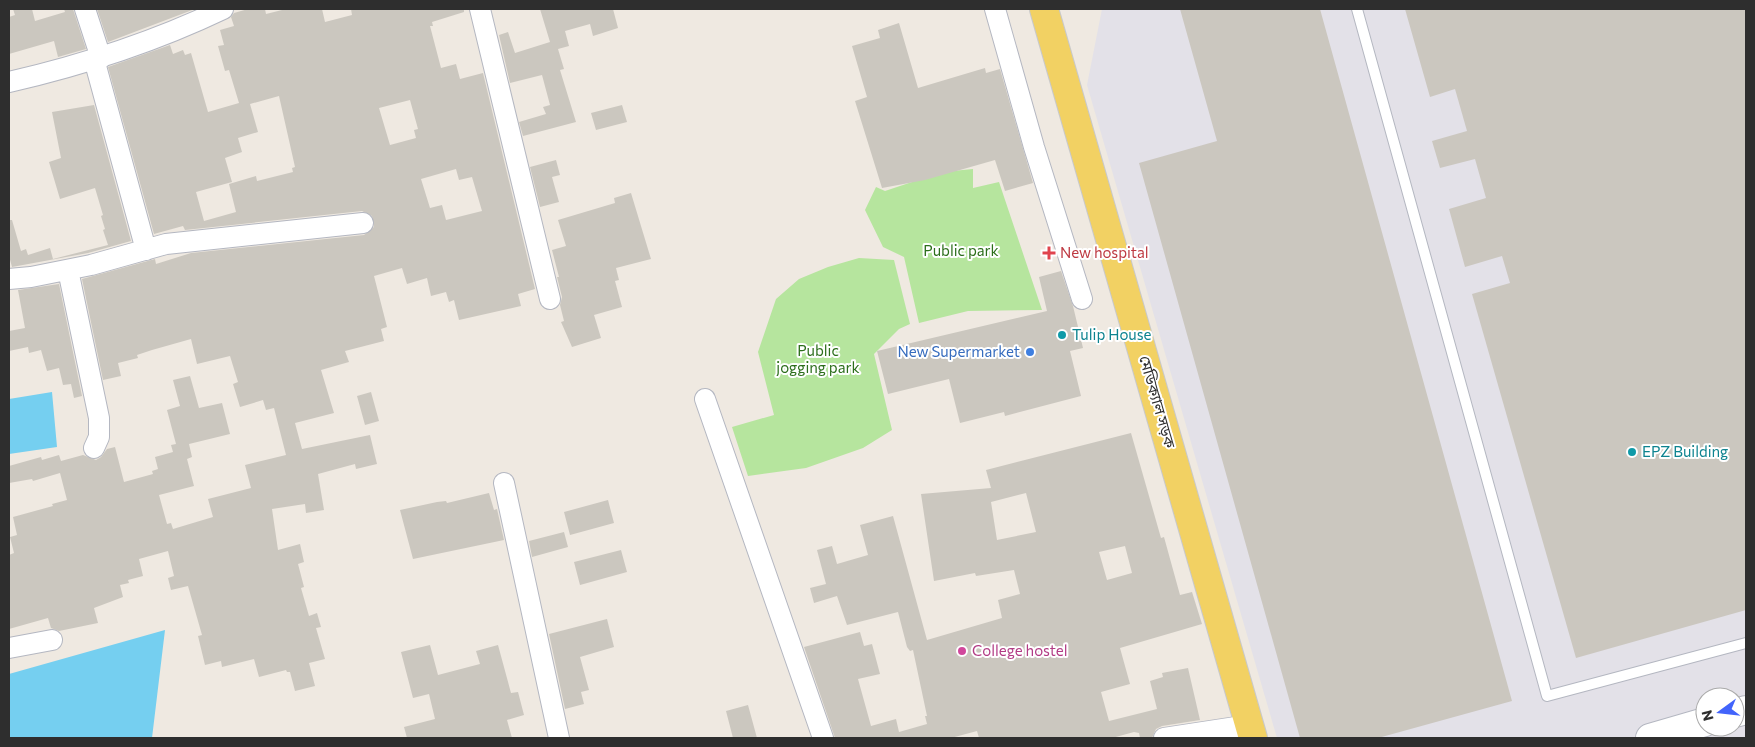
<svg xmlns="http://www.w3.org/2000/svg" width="1755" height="747" viewBox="0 0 1755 747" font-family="Commissioner,'Noto Sans Bengali',sans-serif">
<rect width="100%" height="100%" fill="#efe9e1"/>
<path fill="#e3e1e8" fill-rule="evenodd" d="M 1102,9 L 1746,9 L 1746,738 L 1277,738 L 1087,85 ZM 1705,697 L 1735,697 L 1735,727 L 1705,727 Z"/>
<path fill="#b6e59e" d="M 973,169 L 973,188 L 999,182 L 1042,310 L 968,311 L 919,323 L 904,257 L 883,247 L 865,210 L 876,187 L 885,191 L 942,172 Z
M 859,258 L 894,260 L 910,324 L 899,329 L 874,354 L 892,430 L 863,448 L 806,468 L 748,476 L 732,427 L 774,415 L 758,352 L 776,299 L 799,279 L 828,267 Z"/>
<path fill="#75cff0" d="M 52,392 L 57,447 L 9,454 L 9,399 Z
M 165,630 L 152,738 L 9,738 L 9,674 Z"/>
<path fill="#cbc7bf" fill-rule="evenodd" d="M 13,9 L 32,9 L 35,21 L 65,12 L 64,9 L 73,9 L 86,49 L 58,57 L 54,41 L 9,54 L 9,17 L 15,15 Z
M 97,9 L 195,9 L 108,42 Z
M 248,9 L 265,9 L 266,14 L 286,9 L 322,9 L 325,22 L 352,15 L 351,9 L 464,9 L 464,12 L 432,22 L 433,26 L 430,26 L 441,68 L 456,64 L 460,79 L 483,73 L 535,289 L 518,294 L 521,306 L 459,320 L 454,300 L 449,302 L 446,292 L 431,296 L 427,278 L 407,284 L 402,268 L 374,276 L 387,327 L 381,329 L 384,341 L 345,351 L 349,362 L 321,370 L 334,413 L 295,423 L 302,449 L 370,435 L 377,464 L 356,469 L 355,464 L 318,474 L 324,510 L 306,513 L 305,504 L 272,509 L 278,550 L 300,544 L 304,562 L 298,564 L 304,587 L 301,588 L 309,616 L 317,613 L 321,627 L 316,628 L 325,659 L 309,663 L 315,686 L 295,691 L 290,672 L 287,672 L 286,670 L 259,677 L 254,659 L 222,667 L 221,661 L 205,665 L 198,636 L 202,635 L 188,586 L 171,590 L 168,578 L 174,576 L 168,551 L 139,559 L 143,576 L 128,580 L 129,583 L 120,585 L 123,597 L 94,608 L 98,623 L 59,631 L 51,628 L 48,618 L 9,629 L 9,555 L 14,553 L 10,537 L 17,535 L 13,517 L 53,506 L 52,504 L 67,500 L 60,473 L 33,481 L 32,479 L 9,483 L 9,466 L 41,457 L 42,460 L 59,455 L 61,461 L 83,455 L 96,460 L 101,457 L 107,449 L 115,447 L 124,482 L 153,474 L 152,471 L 158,469 L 155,457 L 173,452 L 171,445 L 176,444 L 167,410 L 180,406 L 173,380 L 190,376 L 199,408 L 222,403 L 230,434 L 189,444 L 192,457 L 187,459 L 194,486 L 159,495 L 167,524 L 171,523 L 173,529 L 213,517 L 208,499 L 251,488 L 245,465 L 286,455 L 274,408 L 266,410 L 263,400 L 240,407 L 233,384 L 238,382 L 230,356 L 197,364 L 191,339 L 152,350 L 137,355 L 138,358 L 118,363 L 121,376 L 103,380 L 82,279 L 155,259 L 156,264 L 191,253 L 364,235 L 374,227 L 372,216 L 362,211 L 185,230 L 183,226 L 154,234 L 108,67 L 170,45 L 173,54 L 183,50 L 185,55 L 191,53 L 208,112 L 239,103 L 229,70 L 225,71 L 218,46 L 224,45 L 220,30 L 234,26 L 231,17 L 234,13 ZM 279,96 L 295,167 L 292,168 L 293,172 L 257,181 L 256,176 L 229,184 L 236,212 L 204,221 L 196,192 L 232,182 L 225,158 L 242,152 L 238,138 L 258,132 L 250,104 ZM 410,100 L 418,129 L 414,130 L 416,138 L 390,145 L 379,108 ZM 456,169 L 459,180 L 472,177 L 482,211 L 446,220 L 442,205 L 430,208 L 421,179 Z
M 540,9 L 613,9 L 618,28 L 593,36 L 590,24 L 565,31 L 569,46 L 558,49 L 564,69 L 560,70 L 576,122 L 523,136 L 519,122 L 546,114 L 543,107 L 550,105 L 542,75 L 510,83 L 499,35 L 508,32 L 515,53 L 550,42 Z
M 1180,9 L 1320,9 L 1512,701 L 1378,738 L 1300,738 L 1139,163 L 1217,141 Z
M 1405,9 L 1746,9 L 1746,610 L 1576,658 L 1472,294 L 1510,283 L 1502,256 L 1465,267 L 1449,209 L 1486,198 L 1475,159 L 1440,168 L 1432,141 L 1467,131 L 1455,89 L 1430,97 Z
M 899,23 L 918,88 L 985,68 L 986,73 L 1000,69 L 1033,183 L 1005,191 L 995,160 L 925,180 L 882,188 L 855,101 L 867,97 L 852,46 L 880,38 L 878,30 Z
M 94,105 L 131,241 L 88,253 L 12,267 L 9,256 L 9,220 L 12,220 L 21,251 L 26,249 L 28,255 L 50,248 L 53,259 L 108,245 L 103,230 L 105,229 L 101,216 L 103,215 L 95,188 L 60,199 L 49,162 L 61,158 L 52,112 Z
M 622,105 L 627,122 L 596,130 L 591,113 Z
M 556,160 L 560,175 L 552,177 L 559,202 L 540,207 L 530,167 Z
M 631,193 L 651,259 L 616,268 L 619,280 L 615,281 L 622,307 L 594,315 L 601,338 L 572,347 L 561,322 L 564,321 L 560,305 L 562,297 L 557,277 L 559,277 L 552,250 L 566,246 L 558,220 L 615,203 L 614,198 Z
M 1061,271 L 1073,306 L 1083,348 L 1070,351 L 1081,396 L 1005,416 L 1004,412 L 960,423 L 949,379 L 888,394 L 877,351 L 1047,311 L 1039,277 Z
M 59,284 L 82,396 L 74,398 L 71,384 L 63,385 L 59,368 L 47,371 L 41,350 L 29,353 L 28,347 L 9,351 L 9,331 L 25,328 L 18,290 Z
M 371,392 L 379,421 L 365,425 L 357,396 Z
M 1131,433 L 1161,538 L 1164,537 L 1180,595 L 1192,592 L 1202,624 L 1120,648 L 1130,684 L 1101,692 L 1109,721 L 1157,709 L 1150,681 L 1163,677 L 1162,673 L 1188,668 L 1200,720 L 1162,726 L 1156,729 L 1152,738 L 1140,738 L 1139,733 L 1134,732 L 1112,738 L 979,738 L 977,731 L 951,738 L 835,738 L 804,647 L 860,632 L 864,646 L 872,644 L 880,674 L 858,679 L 871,726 L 896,719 L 899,732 L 927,724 L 925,716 L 927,716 L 913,650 L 910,651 L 907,647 L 898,612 L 847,625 L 837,596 L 814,603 L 810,588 L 826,584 L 817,550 L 832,546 L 837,564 L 868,555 L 860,525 L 893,516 L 927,640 L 1002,618 L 998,600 L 1020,594 L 1014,570 L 976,576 L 975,573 L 934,581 L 921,494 L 991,488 L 986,470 ZM 1026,493 L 1036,532 L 997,540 L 991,502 ZM 1125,546 L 1132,573 L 1107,580 L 1099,552 Z
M 489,493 L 494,510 L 497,509 L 504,540 L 413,559 L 400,510 L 437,502 L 446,501 L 447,503 Z
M 608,500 L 614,523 L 570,535 L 564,512 Z
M 564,532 L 568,547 L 532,557 L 529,541 Z
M 621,550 L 627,572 L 580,585 L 574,562 Z
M 607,619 L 614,647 L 580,657 L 589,690 L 581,692 L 584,704 L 565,709 L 549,634 Z
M 430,645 L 438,675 L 480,664 L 476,651 L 498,645 L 511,693 L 518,692 L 524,715 L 507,720 L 512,738 L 407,738 L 404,727 L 435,719 L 429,694 L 413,698 L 401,652 Z
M 748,705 L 757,738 L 733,738 L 726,711 Z"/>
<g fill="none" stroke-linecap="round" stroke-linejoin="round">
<g stroke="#b4b7c1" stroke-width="12">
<path id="service" d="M 1357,9 L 1547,696 L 1746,643"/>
</g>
<g stroke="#b4b7c1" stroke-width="22">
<path id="minor" d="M 85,9 L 101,58
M 480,9 L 550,299
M 995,9 L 1034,147 L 1082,299
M 94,59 L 146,250
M 9,82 C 83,65 154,42 223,9
M 68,270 L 99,418 L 99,437 L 94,448
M 9,279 L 31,277 L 91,265 L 166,244 L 363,223
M 705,399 L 823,738
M 504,483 L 559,738
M 9,648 L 52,640
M 1164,738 L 1249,725"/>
</g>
<g stroke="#b4b7c1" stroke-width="30">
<path id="secondary" d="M 1735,713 L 1746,710
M 1650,738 L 1705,722"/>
</g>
<g stroke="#c9c9c9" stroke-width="30">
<path id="primary" d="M 1044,9 L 1253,738"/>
</g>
<use href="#service" stroke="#fff" stroke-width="10"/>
<use href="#minor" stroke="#fff" stroke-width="20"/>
<use href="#secondary" stroke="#fff" stroke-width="28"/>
<use href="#primary" stroke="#f2d163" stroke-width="28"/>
</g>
<path fill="#e0444e" stroke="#fff" stroke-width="2" d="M1046.5 245.5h5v5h5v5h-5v5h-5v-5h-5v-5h5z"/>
<g fill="#0f9aa8" stroke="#fff" stroke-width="2">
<circle cx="1062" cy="335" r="5"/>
<circle cx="1632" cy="452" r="5"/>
</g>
<circle fill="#3f7fe0" stroke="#fff" stroke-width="2" cx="1030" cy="352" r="5"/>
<circle fill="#d1479c" stroke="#fff" stroke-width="2" cx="962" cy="651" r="5"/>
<g text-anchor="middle" stroke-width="4" stroke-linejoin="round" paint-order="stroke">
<g font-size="15" fill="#2c6e1b" stroke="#fff">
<text x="961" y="256">Public park</text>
<text x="818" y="356">Public<tspan x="818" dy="17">jogging park</tspan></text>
</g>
<g font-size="15" fill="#be3a42" stroke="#fff" text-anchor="start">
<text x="1060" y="258">New hospital</text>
</g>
<g font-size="15" fill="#0d838f" stroke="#fff" text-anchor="start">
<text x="1072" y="340">Tulip House</text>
<text x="1642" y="457">EPZ Building</text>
</g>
<g font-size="15" fill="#366cbe" stroke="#fff" text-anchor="end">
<text x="1020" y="357">New Supermarket</text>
</g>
<g font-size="15" fill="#2e2e2e" stroke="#fff">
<text transform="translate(1157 402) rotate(74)" y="5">মেডিক্যাল সড়ক</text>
</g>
<g font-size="15" fill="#b23c85" stroke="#fff" text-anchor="start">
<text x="972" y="656">College hostel</text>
</g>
</g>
<rect width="1755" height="747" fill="none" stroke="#2e2e2e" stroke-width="20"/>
<g transform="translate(1720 712) rotate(255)"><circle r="24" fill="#ffffff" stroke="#ababab"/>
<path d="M0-4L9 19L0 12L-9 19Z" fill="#4264fb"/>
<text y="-8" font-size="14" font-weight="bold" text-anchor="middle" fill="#2e2e2e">N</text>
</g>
</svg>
